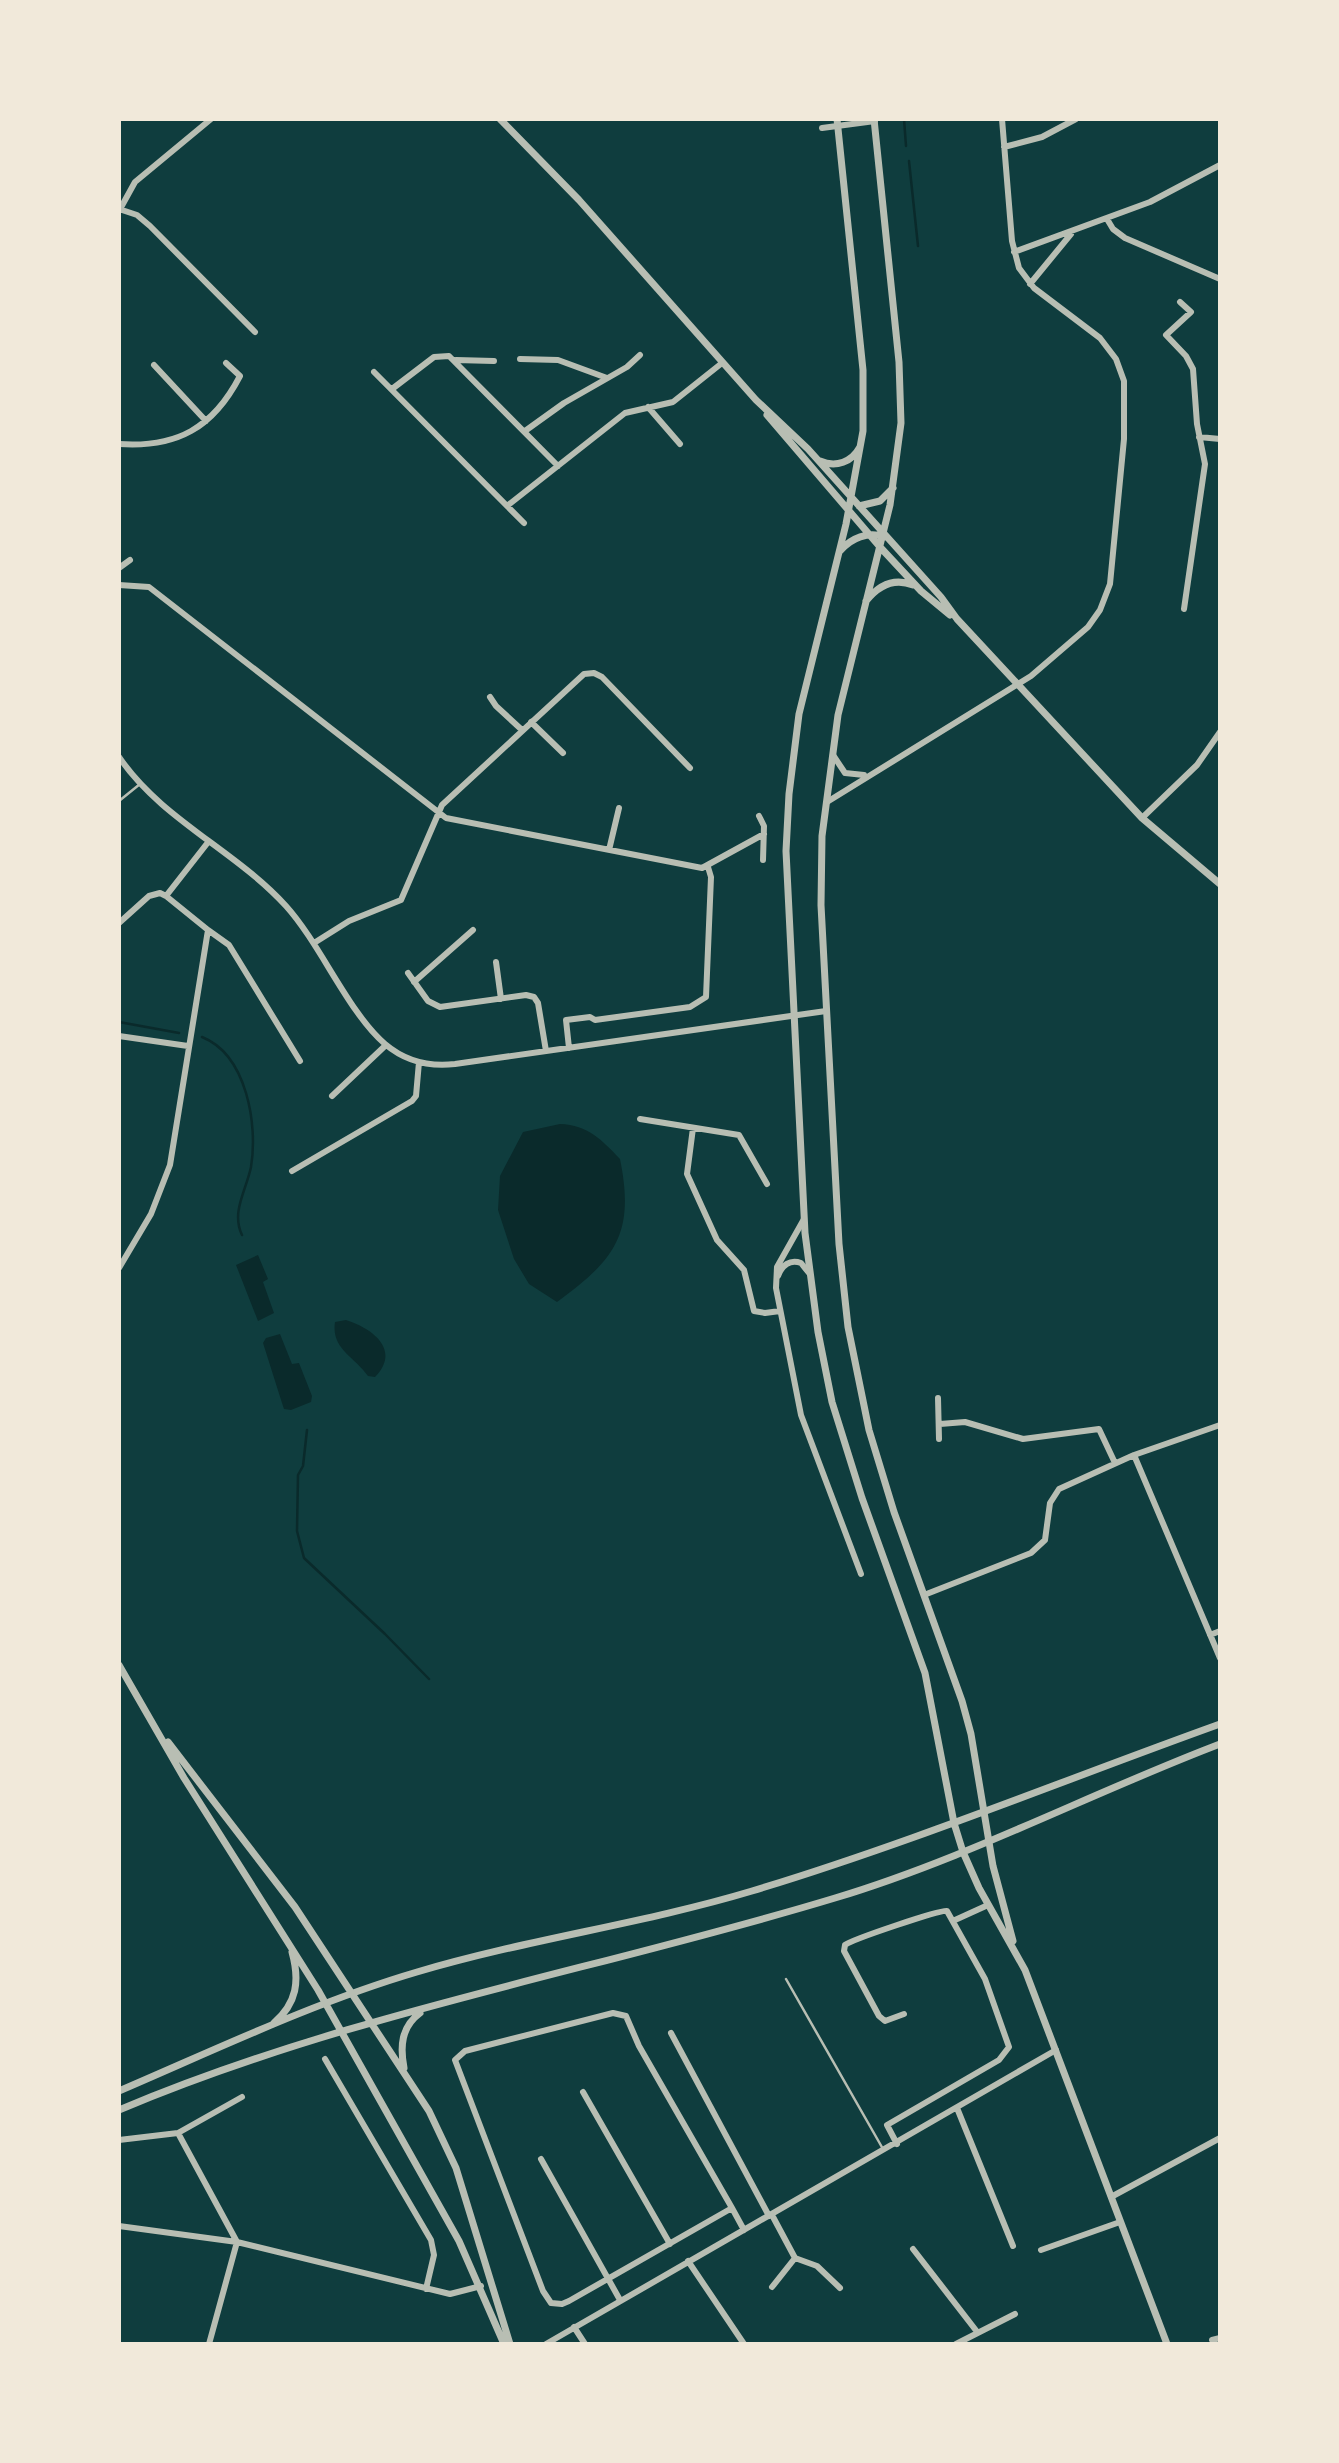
<svg xmlns="http://www.w3.org/2000/svg" width="1339" height="2463" viewBox="0 0 1339 2463" font-family="Mulish,sans-serif">
<rect width="100%" height="100%" fill="#0f3d3e"/>
<path fill="#0a2a2b" d="M 560,1124 C 588,1125 602,1140 620,1159 C 635,1233 616,1259 557,1302 L 529,1284 L 514,1259 L 498,1210 L 500,1176 L 523,1132 Z
M 258,1255 L 268,1279 L 263,1282 L 274,1313 L 258,1321 L 236,1265 Z
M 346,1320 C 371,1328 402,1349 375,1377 L 368,1376 C 354,1356 331,1349 335,1322 Z
M 280,1334 L 292,1364 L 299,1363 L 312,1396 L 311,1402 L 291,1410 L 284,1409 L 282,1403 L 263,1343 L 266,1338 Z"/>
<g fill="none" stroke-linecap="round" stroke-linejoin="round">
<path stroke="#0a2a2b" stroke-width="2.5" d="M 904,119 L 906,146
M 909,161 L 918,246
M 119,1022 L 179,1033
M 202,1037 C 247,1055 258,1125 251,1167 C 246,1191 231,1212 242,1235
M 307,1430 L 303,1466 L 298,1475 L 297,1531 L 304,1558 L 385,1634 L 429,1679"/>
<path stroke="#b8beb3" stroke-width="2.5" d="M 119,801 L 140,784
M 786,1979 L 883,2149"/>
<path stroke="#b8beb3" stroke-width="6" d="M 822,128 L 875,121
M 1004,147 L 1042,137 L 1076,119
M 119,209 L 137,215 L 150,226 L 255,332
M 119,211 L 135,182 L 211,119
M 1107,219 L 1113,229 L 1125,238 L 1220,279
M 1014,252 L 1150,202 L 1220,165
M 1030,284 L 1071,234
M 1180,302 L 1191,312 L 1166,335 L 1186,356 L 1193,369 L 1197,424 L 1205,464 L 1184,609
M 520,359 L 558,360 L 607,378
M 456,360 L 494,361
M 154,365 L 206,421
M 374,372 L 524,523
M 392,389 L 434,357 L 449,356 L 558,466
M 648,407 L 680,444
M 525,431 L 564,403 L 627,367 L 640,355
M 1199,437 L 1220,439
M 119,444 C 177,448 213,428 240,376 L 226,363
M 507,506 L 625,413 L 673,402 L 722,363
M 119,568 L 130,560
M 119,585 L 149,587 L 446,818 L 702,868 L 764,834
M 490,697 L 496,706 L 522,730
M 531,722 L 563,753
M 833,755 L 845,773 L 864,775
M 119,757 C 162,820 235,850 286,906 C 321,945 348,1012 385,1044 C 405,1061 429,1067 455,1064 L 826,1011
M 827,802 L 1031,676 L 1088,627 L 1100,610 L 1110,584 L 1124,439 L 1124,381 L 1116,359 L 1100,338 L 1034,288 L 1019,268 L 1012,241 L 1002,119
M 759,816 L 764,826 L 763,860
M 1142,818 L 1197,765 L 1220,732
M 609,850 L 619,808
M 119,923 L 149,896 L 160,893 L 166,896
M 208,930 L 229,945 L 300,1061
M 314,943 L 349,921 L 401,900 L 442,805 L 584,674 L 594,673 L 602,677 L 690,768
M 496,962 L 501,999
M 408,973 L 428,1001 L 440,1007 L 526,995 L 534,997 L 538,1003 L 546,1051
M 414,982 L 473,930
M 119,1036 L 188,1046
M 569,1048 L 566,1020 L 590,1017 L 595,1020 L 690,1007 L 706,997 L 711,877 L 708,867
M 332,1096 L 386,1045
M 640,1119 L 739,1135 L 767,1184
M 693,1128 L 687,1174 L 717,1240 L 744,1270 L 754,1311 L 765,1313 L 780,1311
M 292,1171 L 412,1101 L 416,1096 L 419,1062
M 804,1219 L 777,1267 L 776,1288 L 801,1415 L 861,1574
M 119,1268 L 151,1214 L 170,1165 L 208,930 L 166,896 L 209,841
M 778,1276 C 782,1265 790,1259 801,1263 L 809,1273
M 938,1398 L 939,1439
M 940,1424 L 965,1422 L 1023,1439 L 1099,1429 L 1115,1463
M 1220,1425 L 1134,1455 L 1220,1658
M 924,1595 L 1031,1553 L 1045,1540 L 1050,1503 L 1059,1489 L 1134,1455
M 1210,1635 L 1220,1631
M 955,1920 L 988,1905
M 671,2033 L 769,2216
M 325,2059 L 431,2240 L 434,2255 L 426,2289
M 583,2092 L 670,2244
M 957,2108 L 1013,2246
M 178,2133 L 237,2242
M 119,2140 L 178,2133 L 242,2097
M 897,2144 L 887,2125 L 999,2060 L 1009,2047 L 985,1979 L 947,1911 C 942,1909 853,1939 845,1945 L 844,1951 L 879,2016 L 885,2021 L 904,2014
M 541,2159 L 620,2300
M 1111,2197 L 1220,2138
M 732,2208 L 569,2301 L 562,2304 L 551,2303 L 543,2291 L 455,2060 L 465,2051 L 613,2013 L 626,2016 L 639,2046 L 732,2208 L 744,2230
M 772,2215 L 795,2258 L 817,2266 L 840,2288
M 119,2226 L 237,2242 L 450,2294 L 481,2286
M 913,2249 L 978,2333
M 1041,2250 L 1120,2222
M 688,2261 L 744,2344
M 772,2287 L 795,2258
M 574,2327 L 585,2344
M 1212,2340 L 1220,2338
M 209,2344 L 237,2242
M 546,2344 L 1056,2050
M 956,2344 L 1015,2314"/>
<path stroke="#b8beb3" stroke-width="7" d="M 500,119 L 579,200 L 756,400 L 808,449 L 941,597 L 957,619 L 1142,818 L 1220,884
M 837,119 L 863,370 L 863,431 L 846,524 L 799,714 L 789,794 L 786,851 L 805,1233 L 818,1332 L 832,1402 L 862,1498 L 925,1673 L 954,1823 L 963,1852 L 979,1888 L 1025,1970 L 1167,2344
M 874,119 L 899,362 L 901,423 L 890,505 L 838,715 L 822,836 L 821,905 L 839,1244 L 848,1327 L 869,1430 L 894,1512 L 962,1701 L 971,1734 L 993,1866 L 1013,1941
M 767,415 L 880,547 L 921,591 L 950,615
M 820,461 C 836,468 852,462 860,447
M 859,506 L 880,501 L 893,488
M 840,551 C 851,538 868,531 885,537
M 866,601 C 878,586 893,577 913,585
M 119,1665 L 184,1778 L 318,1990 L 459,2241 L 504,2344
M 168,1742 L 295,1907 L 429,2111 L 456,2168 L 510,2344
M 274,2023 C 297,2003 300,1981 292,1952
M 404,2068 C 400,2047 401,2027 420,2013
M 119,2091 C 217,2049 315,2002 417,1972 C 528,1939 642,1924 752,1891 C 911,1843 1064,1780 1220,1724
M 119,2110 C 348,2013 598,1970 835,1898 C 968,1858 1091,1793 1220,1744"/>
</g>
<rect width="1339" height="2463" fill="none" stroke="#f1e9da" stroke-width="242"/>
</svg>
